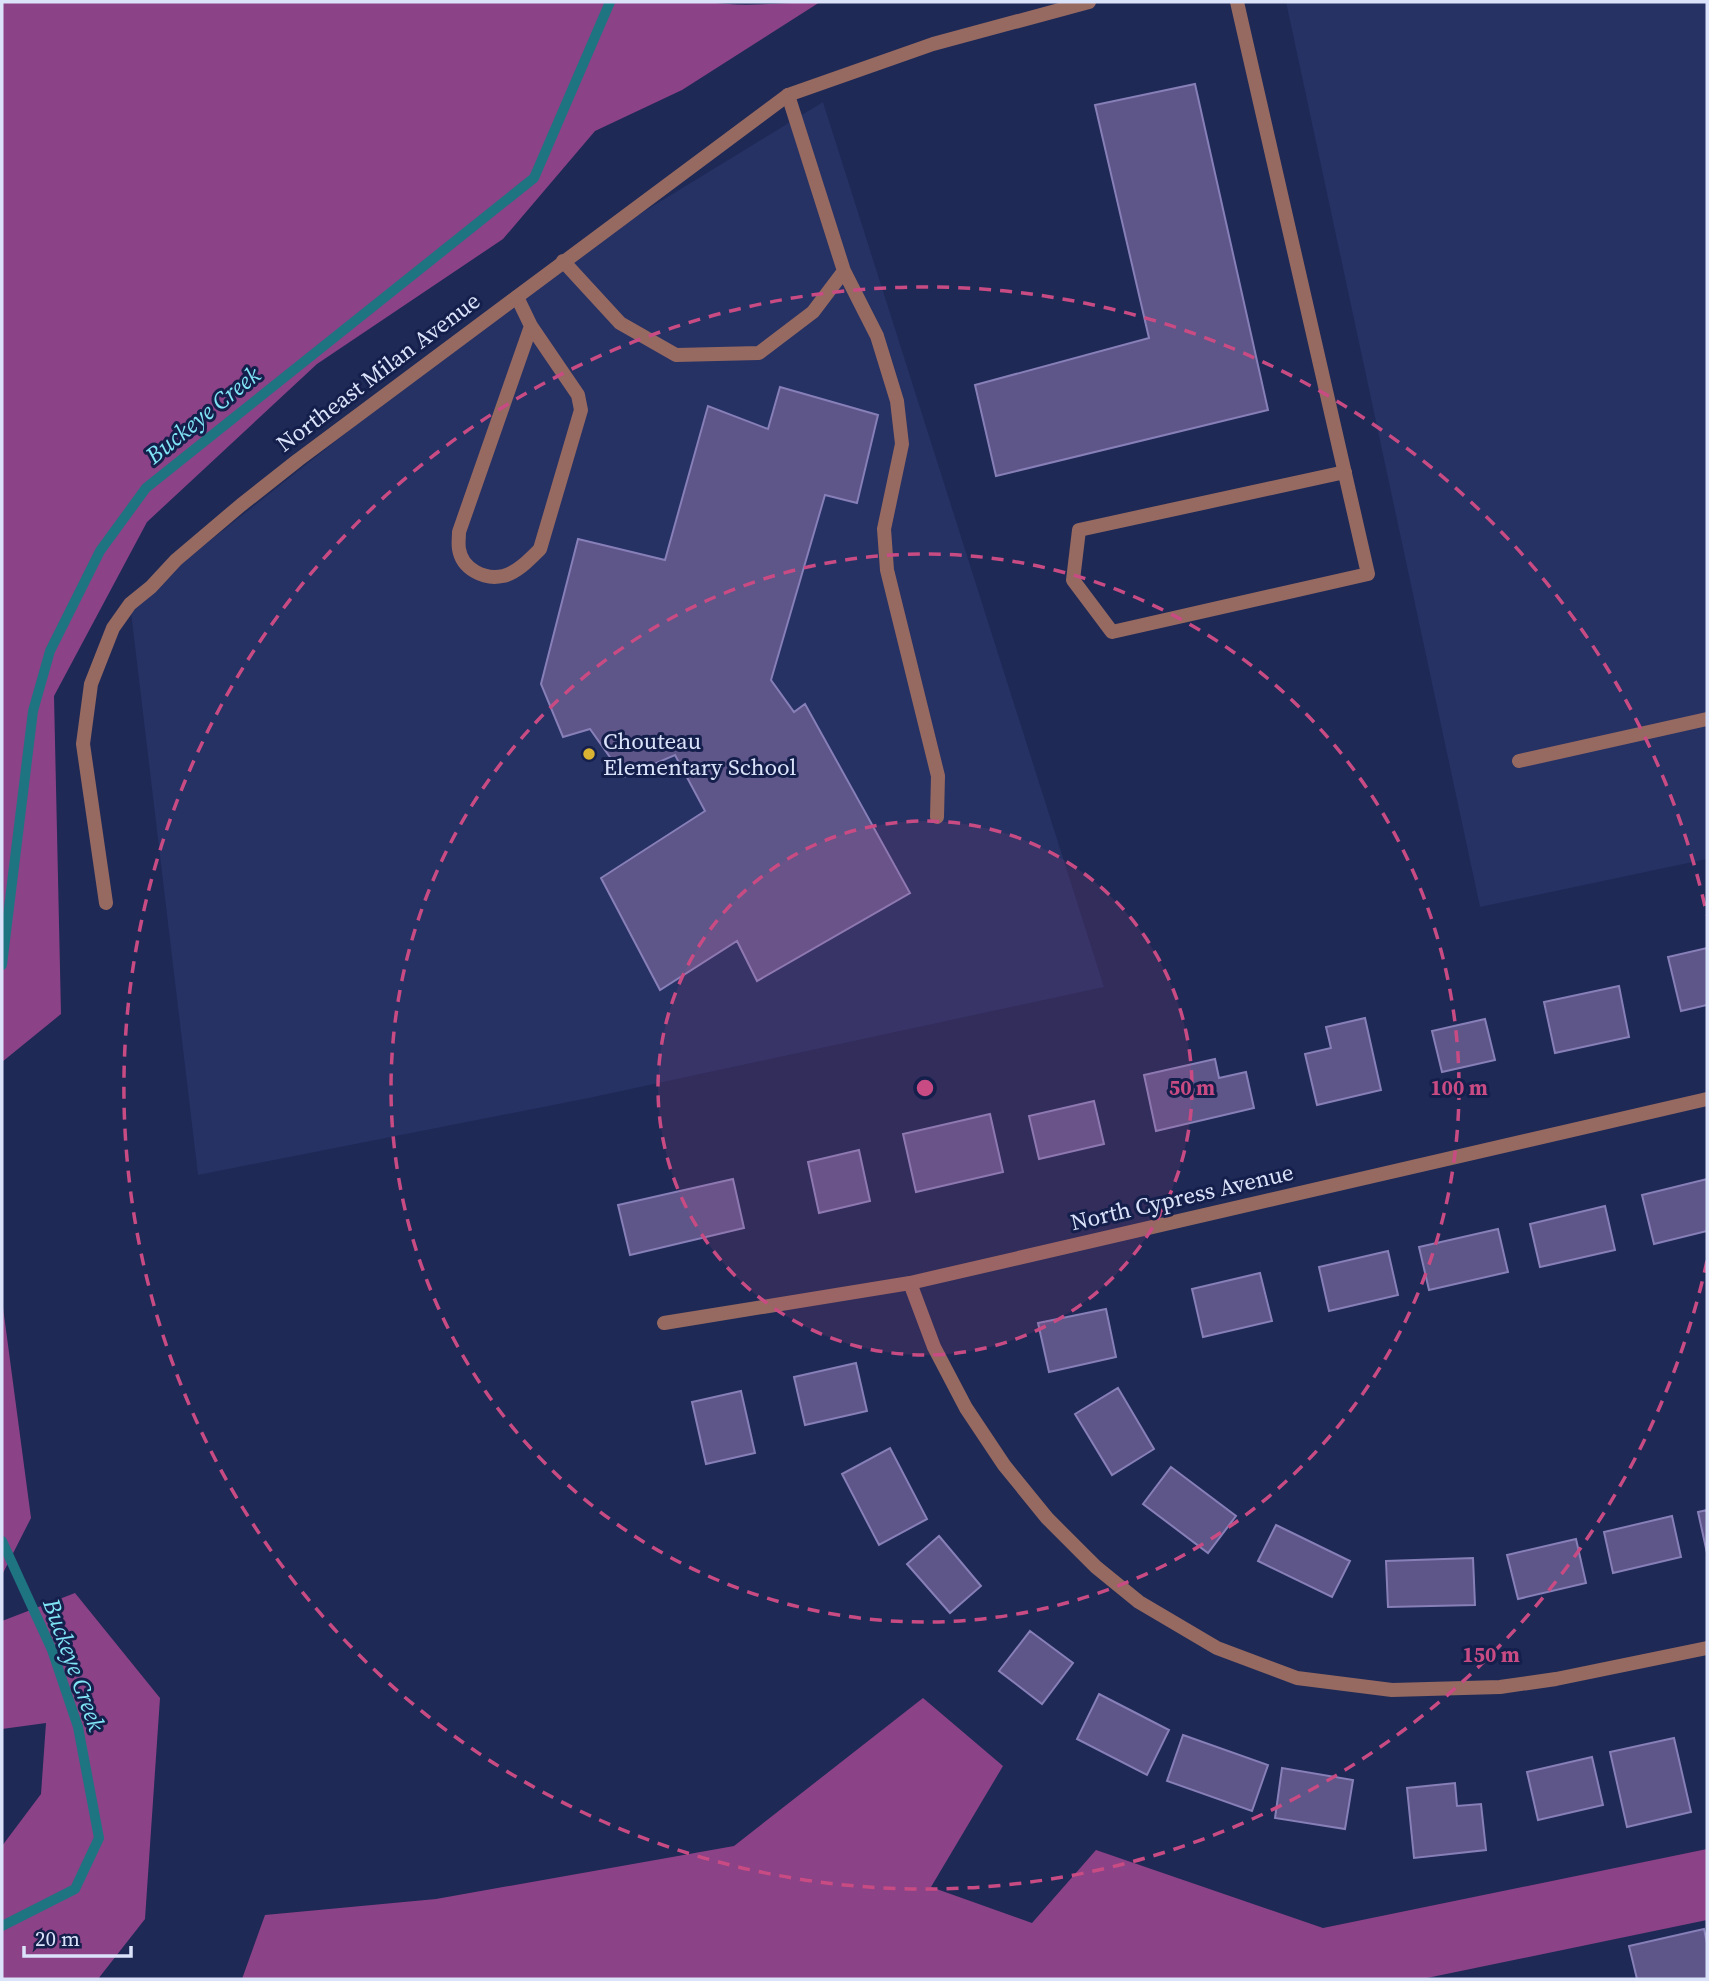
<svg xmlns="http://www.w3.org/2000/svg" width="1709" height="1981" viewBox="0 0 1709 1981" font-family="'Source Serif 4',serif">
<rect width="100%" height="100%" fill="#1e2956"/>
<path fill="#263164" d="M 1286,2 L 1707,2 L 1707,859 L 1480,907 Z
M 823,102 L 1104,987 L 589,1098 L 198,1175 L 130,604 L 563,261 Z"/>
<path fill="#8c4286" d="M 2,2 L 710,2 C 746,8 783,2 820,2 L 682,90 L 595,131 L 503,239 L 317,364 L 147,522 L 54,696 L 61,1014 L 2,1062 Z
M 2,1300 L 31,1518 L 2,1575 Z
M 75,1593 L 160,1698 L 145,1919 L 98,1979 L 2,1979 L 2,1846 L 41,1794 L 46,1723 L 2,1729 L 2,1621 Z
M 923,1698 L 1003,1766 L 931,1887 L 1032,1923 L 1096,1850 L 1323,1928 L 1707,1849 L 1707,1920 L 1422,1979 L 242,1979 L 265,1915 L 436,1899 L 734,1846 Z"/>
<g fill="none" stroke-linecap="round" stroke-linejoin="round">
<path stroke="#1f7482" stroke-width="10" d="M 2,965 L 33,711 L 50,651 L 100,551 L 146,488 L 534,178 L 610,2
M 2,1541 L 52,1650 L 78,1727 L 99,1838 L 75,1889 L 2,1926"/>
</g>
<path fill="#5e5589" stroke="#877fb7" stroke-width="2" d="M 1195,84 L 1268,410 L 996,476 L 975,385 L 1149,338 L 1095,105 Z
M 780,387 L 878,415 L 857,503 L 825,495 L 771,680 L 794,712 L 805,704 L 910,893 L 757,981 L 737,941 L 660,990 L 601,878 L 705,811 L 675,755 L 624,777 L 590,729 L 563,737 L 541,684 L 578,539 L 665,560 L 708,406 L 768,429 Z
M 1707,948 L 1707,1005 L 1681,1011 L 1668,957 Z
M 1619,986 L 1629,1037 L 1555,1053 L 1544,1002 Z
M 1365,1018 L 1381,1090 L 1317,1105 L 1305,1054 L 1331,1048 L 1326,1027 Z
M 1485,1019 L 1495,1060 L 1442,1072 L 1432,1031 Z
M 1215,1059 L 1219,1078 L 1246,1072 L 1254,1108 L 1156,1131 L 1144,1075 Z
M 1094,1101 L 1104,1144 L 1039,1159 L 1029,1116 Z
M 990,1114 L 1003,1172 L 916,1192 L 903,1134 Z
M 859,1150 L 870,1201 L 819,1213 L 808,1162 Z
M 733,1179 L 744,1228 L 630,1255 L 618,1205 Z
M 1707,1179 L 1707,1231 L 1654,1244 L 1642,1195 Z
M 1605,1206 L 1615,1250 L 1540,1267 L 1530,1224 Z
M 1498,1229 L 1508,1272 L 1429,1290 L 1419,1247 Z
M 1388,1251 L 1398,1295 L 1329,1311 L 1319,1267 Z
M 1260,1273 L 1272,1321 L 1203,1337 L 1192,1289 Z
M 1106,1309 L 1116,1357 L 1049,1372 L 1038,1323 Z
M 856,1363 L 867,1411 L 805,1425 L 794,1377 Z
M 1118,1388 L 1154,1449 L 1112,1475 L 1075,1414 Z
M 741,1391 L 755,1453 L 706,1464 L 692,1402 Z
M 890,1448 L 927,1519 L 879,1545 L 842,1474 Z
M 1171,1467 L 1236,1516 L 1208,1553 L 1143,1504 Z
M 1707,1510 L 1707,1553 L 1698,1512 Z
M 1672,1516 L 1681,1557 L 1613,1573 L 1604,1532 Z
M 1276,1525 L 1350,1561 L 1332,1597 L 1258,1561 Z
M 939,1536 L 981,1586 L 950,1613 L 907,1564 Z
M 1576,1539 L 1586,1583 L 1518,1599 L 1507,1555 Z
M 1473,1558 L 1475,1605 L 1388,1607 L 1386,1561 Z
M 1030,1631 L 1073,1663 L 1042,1704 L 999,1671 Z
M 1099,1694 L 1169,1730 L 1147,1775 L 1077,1739 Z
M 1183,1735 L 1268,1765 L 1252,1811 L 1167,1781 Z
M 1674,1738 L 1691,1812 L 1627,1827 L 1610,1752 Z
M 1592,1757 L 1603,1805 L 1538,1820 L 1527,1772 Z
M 1282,1768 L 1353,1780 L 1345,1829 L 1275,1818 Z
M 1455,1783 L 1457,1806 L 1481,1804 L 1486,1850 L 1414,1858 L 1407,1788 Z
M 1704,1929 L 1707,1943 L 1707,1979 L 1637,1979 L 1629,1946 Z"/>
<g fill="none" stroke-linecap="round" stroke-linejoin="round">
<path stroke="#966961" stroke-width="14" d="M 1237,2 L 1368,574 L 1112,632 L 1073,580 L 1079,530 L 1345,472
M 563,261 L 620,323 L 676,355 L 759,353 L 813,312 L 844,271 L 788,95
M 844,271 L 877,336 L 897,401 L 902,444 L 884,529 L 887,570 L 938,776 L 937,817
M 517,297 L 531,326 L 578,395 L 581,410 L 540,549 C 530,559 517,573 503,576 C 484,580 462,569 459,549 C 458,544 459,537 459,532 L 531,326
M 1519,761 L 1707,719"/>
<path stroke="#966961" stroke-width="14" d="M 106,903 L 83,744 L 91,684 L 113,628 L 130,604 L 151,587 L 176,560 L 241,505 L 298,460 L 788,95 L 933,44 L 1089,2
M 910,1283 L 934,1347 L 966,1408 L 1004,1465 L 1047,1518 L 1096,1567 L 1139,1602 L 1217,1648 L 1297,1678 L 1392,1690 L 1500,1687 L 1556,1679 L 1707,1648
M 664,1323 L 910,1283 L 1707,1099"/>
</g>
<circle cx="925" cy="1088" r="267" fill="#c84b83" fill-opacity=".12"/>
<g fill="none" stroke="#c84b83" stroke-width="3.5" stroke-dasharray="12 9">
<circle cx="925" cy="1088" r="267"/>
<circle cx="925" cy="1088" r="534"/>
<path d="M1707 1261A801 801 0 1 1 1707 915"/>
</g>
<circle fill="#dab333" stroke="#151f4b" stroke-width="2.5" cx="589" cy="754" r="7"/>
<g text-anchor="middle" stroke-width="6" stroke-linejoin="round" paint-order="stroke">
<g font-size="23" fill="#dbe3fa" stroke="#151f4b">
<text transform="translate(378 372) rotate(-37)" y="8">Northeast Milan Avenue</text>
<text transform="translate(1182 1197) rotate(-13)" y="8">North Cypress Avenue</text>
</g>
<g font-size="23" fill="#dbe3fa" stroke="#151f4b" text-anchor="start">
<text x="603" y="749">Chouteau<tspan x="603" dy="26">Elementary School</tspan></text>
</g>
<g font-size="24" font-style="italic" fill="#80e5f7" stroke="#151f4b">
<text transform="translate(203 415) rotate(-39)" y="8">Buckeye Creek</text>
<text transform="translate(74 1665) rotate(70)" y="8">Buckeye Creek</text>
</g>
</g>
<circle cx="925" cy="1088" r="10" fill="#c84b83" stroke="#151f4b" stroke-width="3.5"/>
<g font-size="21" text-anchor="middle" font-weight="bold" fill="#c84b83" stroke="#151f4b" stroke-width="6" stroke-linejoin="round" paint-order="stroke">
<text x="1192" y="1095">50 m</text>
<text x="1459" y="1095">100 m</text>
<text x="1491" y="1662">150 m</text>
</g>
<rect width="1709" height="1981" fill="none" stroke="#dbe3fa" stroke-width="7"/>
<path d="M24 1946v10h107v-10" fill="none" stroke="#dbe3fa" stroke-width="3.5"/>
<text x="35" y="1946" font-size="21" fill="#dbe3fa" stroke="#151f4b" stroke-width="5" paint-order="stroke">20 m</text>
</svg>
